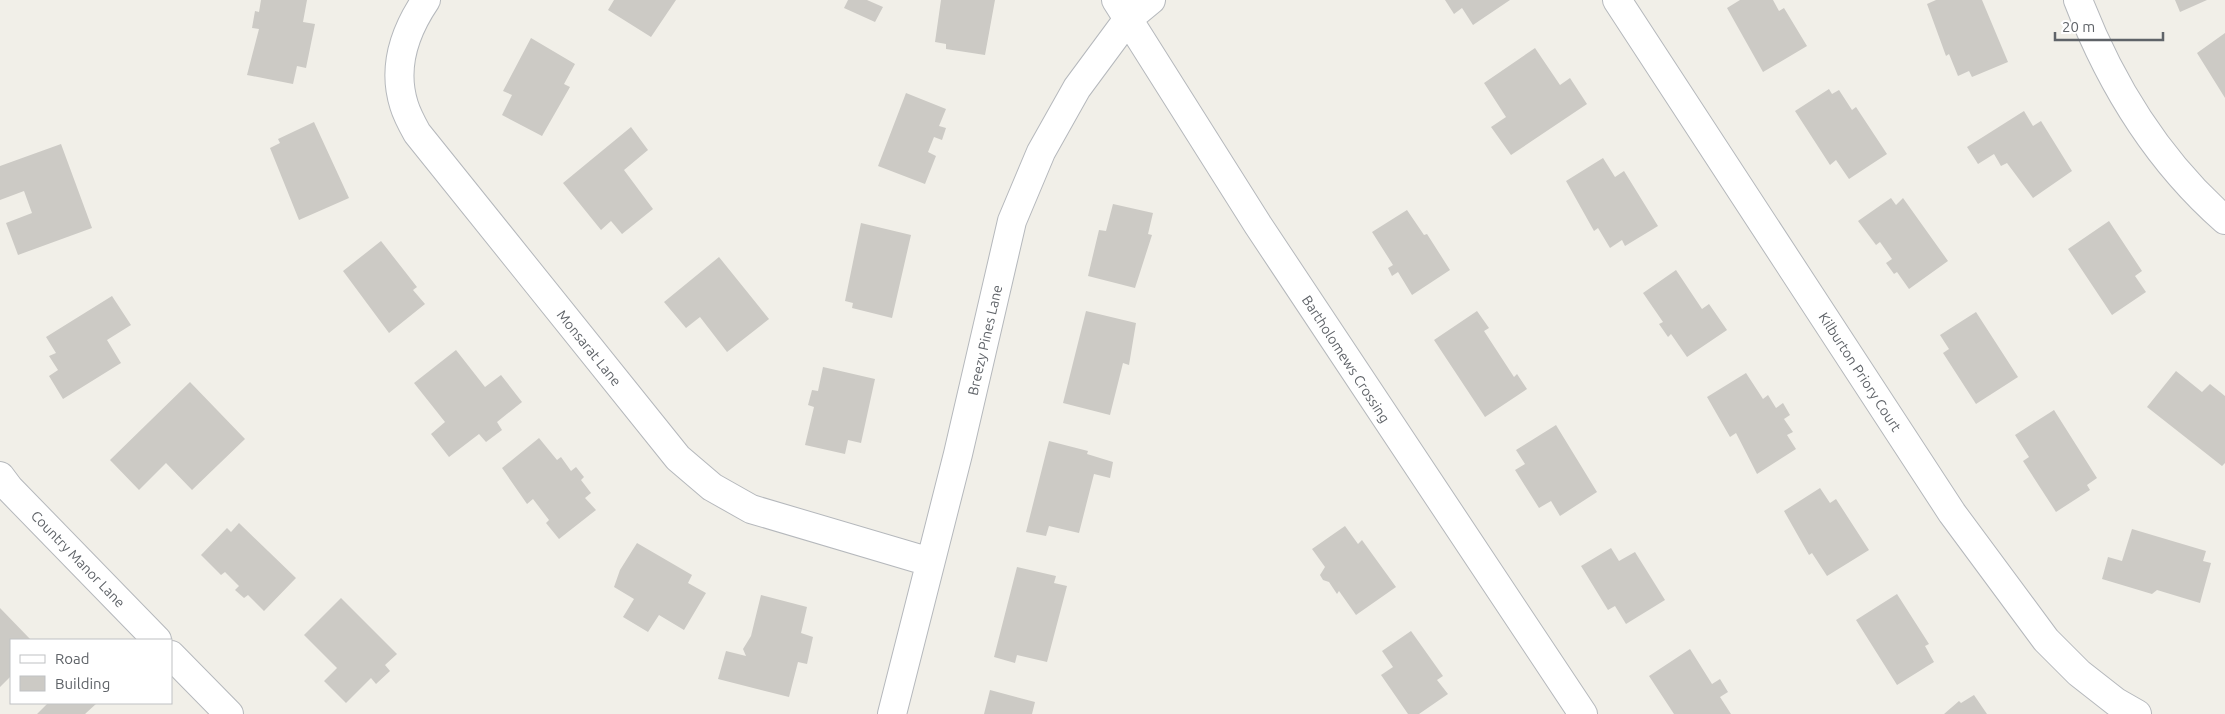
<svg xmlns="http://www.w3.org/2000/svg" width="2225" height="714" viewBox="0 0 2225 714" font-family="Ubuntu,sans-serif">
<rect width="100%" height="100%" fill="#f1efe8"/>
<path fill="#cccac5" d="M 261,0 L 307,0 L 303,22 L 315,24 L 306,68 L 297,66 L 293,84 L 247,75 L 259,29 L 252,28 L 255,11 L 259,12 Z
M 614,0 L 676,0 L 651,37 L 608,10 Z
M 848,0 L 867,0 L 883,7 L 875,22 L 844,8 Z
M 941,0 L 995,0 L 985,55 L 946,49 L 946,44 L 935,42 Z
M 1445,0 L 1510,0 L 1473,25 L 1462,8 L 1454,14 Z
M 1740,0 L 1773,0 L 1779,11 L 1784,8 L 1807,46 L 1763,72 L 1727,8 Z
M 1936,0 L 1982,0 L 2008,62 L 1972,77 L 1969,71 L 1958,76 L 1949,54 L 1946,56 L 1927,4 Z
M 2175,0 L 2207,0 L 2180,12 Z
M 2225,33 L 2225,98 L 2197,53 Z
M 531,38 L 575,64 L 564,84 L 570,87 L 542,136 L 502,115 L 512,95 L 503,91 Z
M 1535,48 L 1560,85 L 1570,78 L 1587,104 L 1511,155 L 1491,127 L 1506,117 L 1484,83 Z
M 1829,89 L 1832,94 L 1839,90 L 1852,110 L 1856,107 L 1887,154 L 1849,179 L 1836,160 L 1830,165 L 1795,111 Z
M 906,93 L 946,109 L 939,126 L 946,128 L 942,140 L 934,137 L 928,152 L 936,156 L 925,184 L 878,166 Z
M 2024,111 L 2033,126 L 2041,121 L 2072,171 L 2033,198 L 2007,163 L 2001,166 L 1994,154 L 1978,164 L 1967,147 Z
M 314,122 L 349,198 L 299,220 L 270,148 L 280,143 L 278,139 Z
M 631,127 L 648,150 L 624,170 L 653,209 L 622,234 L 611,221 L 601,230 L 563,183 Z
M 61,144 L 92,228 L 18,255 L 6,223 L 32,213 L 24,191 L 0,200 L 0,166 Z
M 1603,158 L 1615,177 L 1624,171 L 1658,226 L 1625,246 L 1622,240 L 1610,248 L 1598,228 L 1594,231 L 1566,181 Z
M 1891,198 L 1896,205 L 1903,198 L 1948,261 L 1909,289 L 1897,272 L 1894,274 L 1886,263 L 1892,259 L 1880,242 L 1876,245 L 1858,221 Z
M 1113,204 L 1153,213 L 1148,234 L 1152,235 L 1135,288 L 1088,276 L 1099,230 L 1106,231 Z
M 1407,210 L 1424,235 L 1427,234 L 1450,270 L 1412,295 L 1398,272 L 1392,276 L 1388,268 L 1393,265 L 1372,232 Z
M 2109,221 L 2142,271 L 2135,276 L 2146,292 L 2112,315 L 2068,249 Z
M 861,223 L 911,235 L 892,318 L 852,308 L 853,303 L 845,301 Z
M 381,241 L 417,287 L 413,290 L 425,304 L 389,333 L 343,271 Z
M 719,257 L 769,319 L 727,352 L 700,317 L 686,328 L 664,302 Z
M 1676,270 L 1702,309 L 1709,304 L 1727,330 L 1687,357 L 1671,334 L 1668,337 L 1659,324 L 1663,322 L 1643,293 Z
M 112,296 L 131,325 L 107,340 L 121,363 L 63,399 L 49,376 L 58,370 L 49,356 L 56,353 L 46,337 Z
M 1086,311 L 1136,323 L 1129,365 L 1123,363 L 1110,415 L 1063,403 Z
M 1477,311 L 1489,328 L 1484,331 L 1514,377 L 1517,374 L 1527,389 L 1485,417 L 1434,340 Z
M 1976,312 L 2018,377 L 1976,404 L 1943,353 L 1949,349 L 1940,335 Z
M 456,350 L 485,387 L 501,375 L 522,402 L 497,422 L 502,430 L 486,442 L 479,434 L 449,457 L 431,434 L 445,422 L 414,383 Z
M 823,367 L 875,379 L 861,443 L 848,440 L 845,454 L 805,445 L 814,407 L 808,405 L 812,390 L 818,391 Z
M 2176,371 L 2202,392 L 2210,384 L 2225,396 L 2225,463 L 2222,466 L 2147,407 Z
M 1746,373 L 1763,399 L 1768,395 L 1776,408 L 1783,403 L 1790,415 L 1784,419 L 1793,432 L 1787,435 L 1796,449 L 1757,474 L 1736,433 L 1730,437 L 1707,397 Z
M 190,382 L 245,439 L 192,490 L 166,463 L 139,490 L 110,460 Z
M 2054,410 L 2097,478 L 2087,485 L 2090,490 L 2056,512 L 2023,461 L 2029,457 L 2015,435 Z
M 1556,425 L 1597,492 L 1560,516 L 1551,501 L 1539,508 L 1515,470 L 1525,464 L 1516,450 Z
M 539,438 L 557,460 L 561,457 L 571,471 L 576,467 L 584,477 L 581,480 L 591,493 L 585,498 L 596,510 L 559,539 L 546,523 L 549,520 L 533,499 L 527,504 L 502,468 Z
M 1049,441 L 1088,451 L 1087,454 L 1113,462 L 1110,478 L 1094,474 L 1079,533 L 1049,526 L 1046,536 L 1026,532 Z
M 1820,488 L 1830,503 L 1836,499 L 1869,550 L 1827,576 L 1812,553 L 1809,555 L 1784,511 Z
M 239,523 L 296,578 L 264,611 L 248,595 L 244,598 L 235,590 L 239,586 L 225,572 L 221,575 L 201,555 L 227,528 L 231,532 Z
M 1345,526 L 1358,544 L 1362,540 L 1396,587 L 1356,615 L 1339,591 L 1337,594 L 1329,582 L 1323,580 L 1320,575 L 1325,567 L 1312,549 Z
M 2132,529 L 2206,551 L 2203,561 L 2211,563 L 2200,603 L 2157,590 L 2152,594 L 2102,579 L 2108,557 L 2122,561 Z
M 637,543 L 692,575 L 688,583 L 706,593 L 684,630 L 659,615 L 648,632 L 623,617 L 634,599 L 614,587 L 620,570 Z
M 1611,548 L 1619,561 L 1635,552 L 1665,600 L 1626,624 L 1615,606 L 1608,610 L 1581,566 Z
M 1017,567 L 1056,576 L 1054,583 L 1067,586 L 1047,662 L 1017,655 L 1015,663 L 994,657 Z
M 1897,594 L 1929,644 L 1925,646 L 1934,662 L 1897,685 L 1856,620 Z
M 761,595 L 807,607 L 801,633 L 813,637 L 807,664 L 798,662 L 789,697 L 718,679 L 726,651 L 746,656 L 743,649 L 751,636 Z
M 341,598 L 397,654 L 385,665 L 390,671 L 376,684 L 371,678 L 346,703 L 324,681 L 337,668 L 304,635 Z
M 0,608 L 31,640 L 11,640 L 11,676 L 0,687 Z
M 1411,631 L 1443,676 L 1437,680 L 1448,694 L 1419,714 L 1408,714 L 1381,675 L 1393,667 L 1382,651 Z
M 1690,649 L 1712,684 L 1720,679 L 1728,692 L 1720,697 L 1731,714 L 1674,714 L 1649,676 Z
M 990,690 L 1035,702 L 1032,714 L 984,714 Z
M 1974,695 L 1987,714 L 1944,714 L 1959,701 L 1961,703 Z
M 48,703 L 97,703 L 85,714 L 37,714 Z"/>
<g fill="none" stroke-linecap="round" stroke-linejoin="round">
<g stroke="#b5b8bc" stroke-width="30">
<path id="minor" d="M 426,0 C 405,31 392,67 404,105 C 407,115 412,124 417,133 L 678,458 L 712,487 L 751,509 L 930,562
M 1116,0 L 1258,225 L 1583,714
M 1617,0 L 1952,513 L 2046,640 L 2079,673 L 2116,702 L 2137,714
M 2078,0 C 2110,83 2158,161 2225,220
M 0,476 L 9,488 L 157,640
M 171,655 L 229,714
M 892,714 L 958,454 L 1012,221 L 1041,152 L 1077,88 L 1128,19 L 1151,0"/>
</g>
<use href="#minor" stroke="#fff" stroke-width="28"/>
</g>
<g text-anchor="middle" stroke-width="4.5" stroke-linejoin="round" paint-order="stroke">
<g font-size="14" fill="#5f6368" stroke="#fff">
<text transform="translate(985 340) rotate(-77)" y="5">Breezy Pines Lane</text>
<text transform="translate(589 348) rotate(51)" y="5">Monsarat Lane</text>
<text transform="translate(1346 359) rotate(57)" y="5">Bartholomews Crossing</text>
<text transform="translate(1860 372) rotate(57)" y="5">Kilburton Priory Court</text>
<text transform="translate(78 559) rotate(46)" y="5">Country Manor Lane</text>
</g>
</g>
<rect x="10" y="639" width="162" height="65" fill="#ffffff" stroke="#bfc1c3"/>
<rect x="20" y="655" width="25" height="8" fill="#ffffff" stroke="#bfc1c3"/>
<text x="55" y="664" font-size="15" fill="#5f6368">Road</text>
<rect x="20" y="676" width="25" height="15" fill="#cccac5" stroke="#bfc1c3"/>
<text x="55" y="689" font-size="15" fill="#5f6368">Building</text>
<path d="M2055 32v8h108v-8" fill="none" stroke="#5f6368" stroke-width="2.5"/>
<text x="2062" y="32" font-size="15" fill="#5f6368" stroke="#ffffff" stroke-width="4" paint-order="stroke">20 m</text>
</svg>
